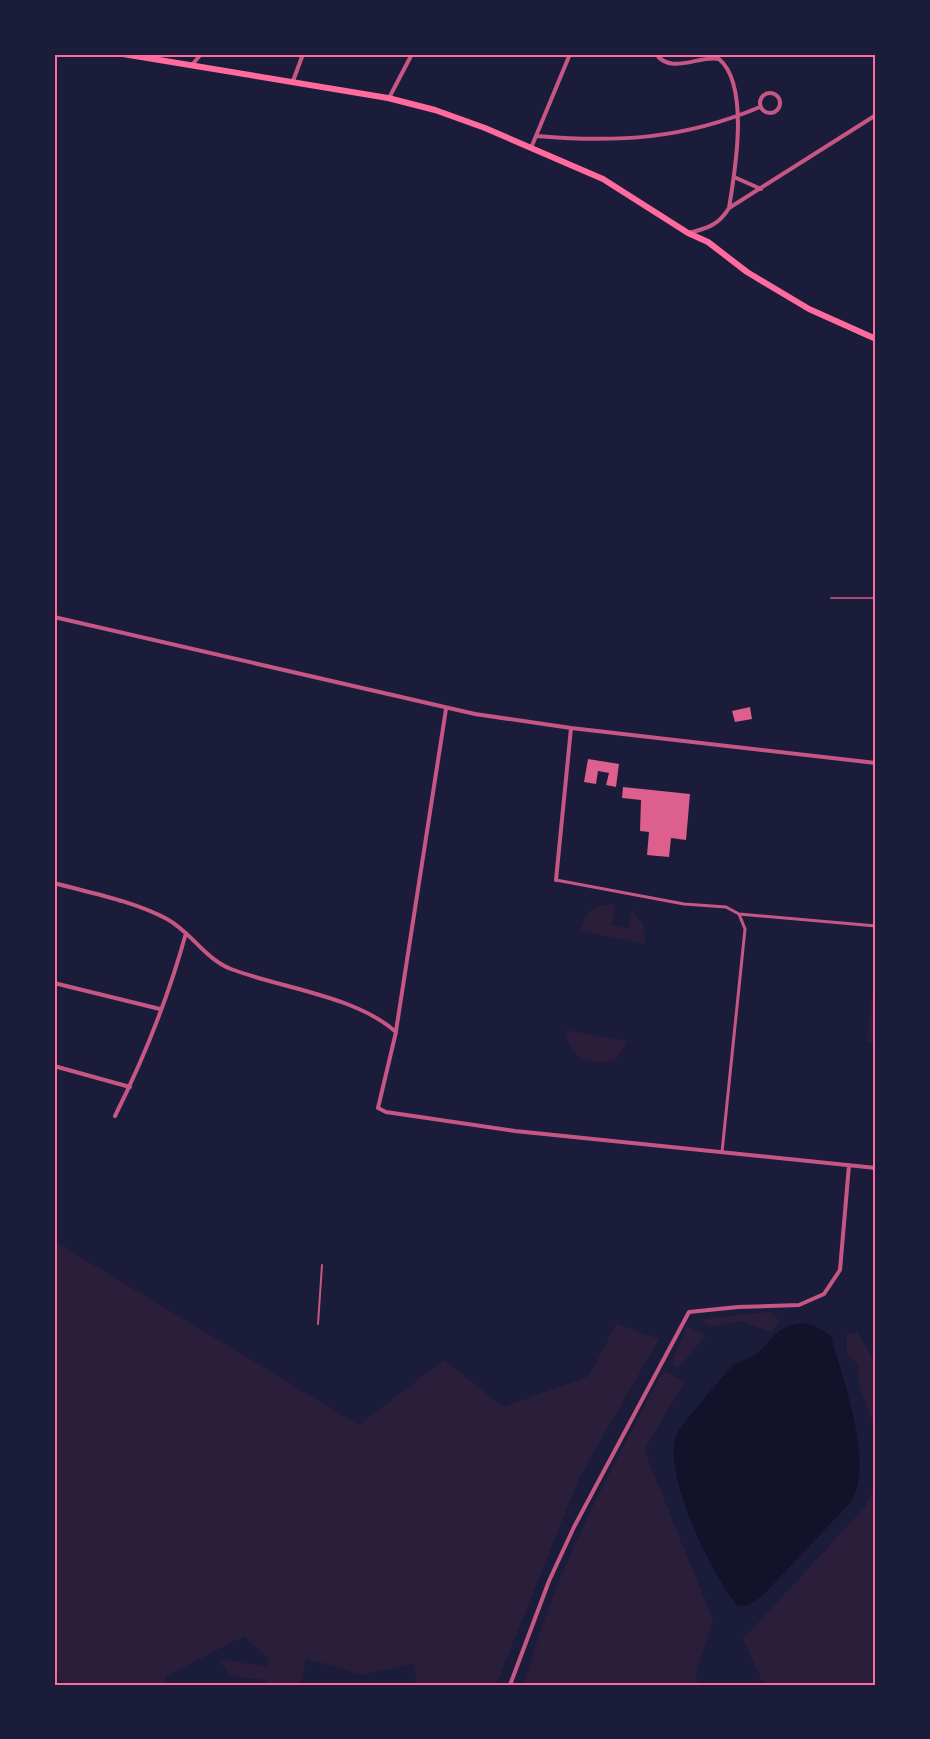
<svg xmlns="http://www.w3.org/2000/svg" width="930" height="1739" viewBox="0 0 930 1739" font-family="'Noto Sans',sans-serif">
<rect width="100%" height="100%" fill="#1b1b3a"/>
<path fill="#2a1e3b" d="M 612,904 L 616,905 L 612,925 L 629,929 L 632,910 L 644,925 L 645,944 L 581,931 C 583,913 595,905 612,904 Z
M 876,961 L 876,1043 L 867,1042 Z
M 566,1030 L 628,1041 L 629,1041 L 615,1060 C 591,1067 567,1058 566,1030 Z
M 54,1241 L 359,1425 L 444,1360 L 504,1407 L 589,1376 L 616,1324 L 659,1339 L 580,1476 L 496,1685 L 417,1685 L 414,1664 L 360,1675 L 306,1658 L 301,1685 L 264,1685 L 266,1680 L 230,1676 L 219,1659 L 269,1667 L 269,1659 L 244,1636 L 165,1677 L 168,1685 L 66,1685 L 54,1676 Z
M 770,1312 L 780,1323 L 770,1332 L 741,1321 L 708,1327 L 701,1319 Z
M 687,1325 L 705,1336 L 678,1369 L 672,1364 Z
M 857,1332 L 876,1363 L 876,1433 L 858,1381 L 858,1365 L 847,1354 L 847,1335 Z
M 663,1371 L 685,1381 L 644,1450 L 713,1620 L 695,1677 L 700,1685 L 525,1685 C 549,1581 613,1466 663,1371 Z
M 876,1482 L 876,1685 L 764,1685 L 743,1639 L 865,1507 Z"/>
<path fill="#12122b" d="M 803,1323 L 815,1326 L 831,1336 C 842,1378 875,1463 851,1502 L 761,1597 L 749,1605 L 738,1606 C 713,1578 660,1470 677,1434 C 680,1427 729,1368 735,1364 C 741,1360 749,1359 756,1354 C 776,1338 773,1327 803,1323 Z"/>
<path fill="#dd5f8e" d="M 750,707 L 752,719 L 735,722 L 732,711 Z
M 588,759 L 619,764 L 616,787 L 606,785 L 609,773 L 598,771 L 596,784 L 584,782 Z
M 623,787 L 690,794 L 686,840 L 671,838 L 669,857 L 647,855 L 649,832 L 640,831 L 641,800 L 622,798 Z"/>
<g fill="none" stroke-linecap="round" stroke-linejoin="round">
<path stroke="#c65784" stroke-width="2" d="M 318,1324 L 322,1265"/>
<path stroke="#c65784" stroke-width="3" d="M 556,880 L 684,904 L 726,907 L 739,914 L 876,926
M 722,1152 L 745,929 L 739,914"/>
<path stroke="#c65784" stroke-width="4" d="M 656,54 C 671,75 699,55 719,59 C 750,85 735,172 729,208
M 192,65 L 201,54
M 293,81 L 303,54
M760 103a10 10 0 1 1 20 0a10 10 0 1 1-20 0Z
M 389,98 L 412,54
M 537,136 C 618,143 684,139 760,107
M 531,148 L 570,54
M 734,177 L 761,189
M 688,233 C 706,229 719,225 729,208 L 876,115
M 54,617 L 475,714 L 571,728 L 876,763
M 556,880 L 571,728
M 54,883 C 91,893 133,901 167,919 C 191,932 205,959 231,969 C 281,988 356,996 396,1032 L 378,1108 L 386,1112 L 515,1131 L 876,1168
M 54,983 L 160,1009
M 396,1031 L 446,709
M 54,1066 L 130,1087
M 115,1116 C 144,1058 169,995 186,933
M 510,1685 L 549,1581 L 574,1527 L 689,1312 L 738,1307 L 799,1305 L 824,1294 L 840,1270 L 849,1165"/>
<path stroke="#ff6b9d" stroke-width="6" d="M 123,54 L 388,98 L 435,110 L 485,128 L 603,179 L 688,233 L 708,242 L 747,272 L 809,309 L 876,339"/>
<path stroke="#a44b75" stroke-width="2" d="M 831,598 L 876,598"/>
</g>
<rect width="930" height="1739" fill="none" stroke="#1b1b3a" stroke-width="111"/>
<rect x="56" y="56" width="818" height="1628" fill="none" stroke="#ff6b9d" stroke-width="2"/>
</svg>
